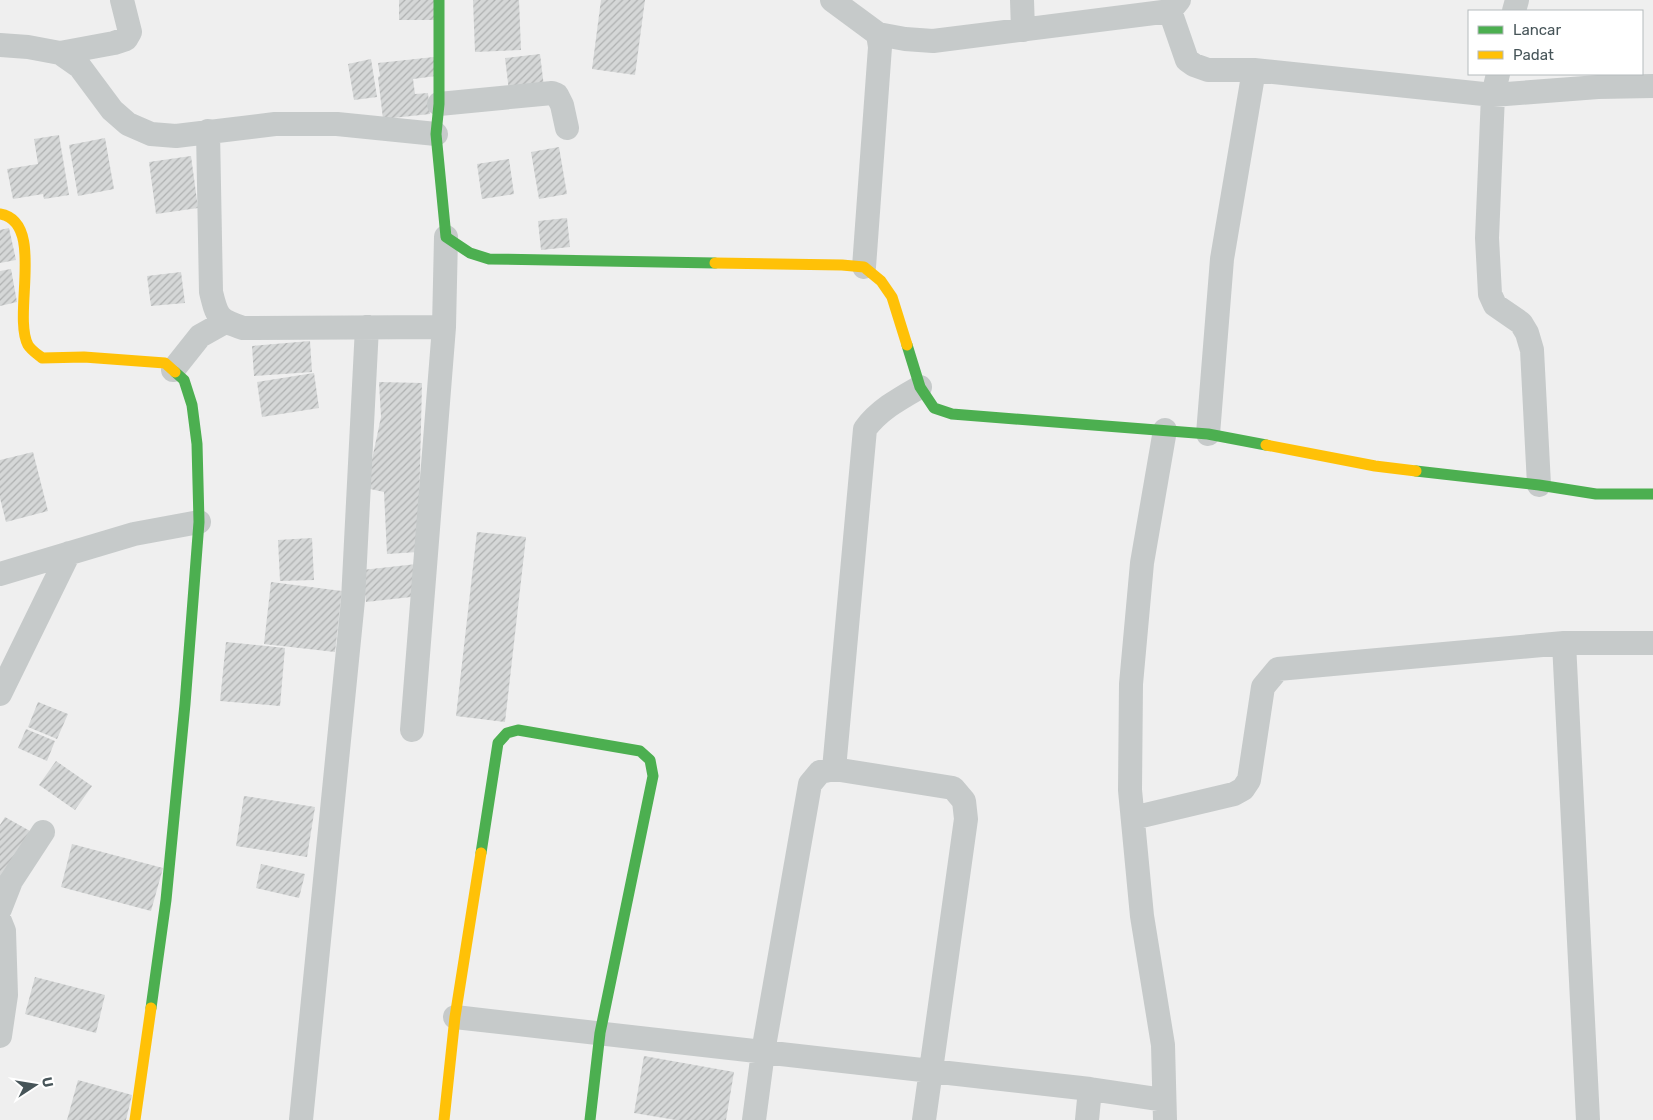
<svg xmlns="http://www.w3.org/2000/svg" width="1653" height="1120" viewBox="0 0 1653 1120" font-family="Rubik,sans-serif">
<defs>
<pattern id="building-hatch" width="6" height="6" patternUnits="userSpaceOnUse" patternTransform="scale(1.25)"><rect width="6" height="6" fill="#d5d7d7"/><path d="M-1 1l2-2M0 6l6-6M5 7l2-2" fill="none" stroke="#afb1b1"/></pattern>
</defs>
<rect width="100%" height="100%" fill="#efefef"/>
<path fill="url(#building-hatch)" d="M 399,0 L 434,0 L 435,20 L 399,20 Z
M 473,0 L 519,0 L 521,50 L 475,52 Z
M 601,0 L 645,0 L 635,75 L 592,69 Z
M 540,54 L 544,87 L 509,91 L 505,58 Z
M 434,57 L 436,76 L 413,79 L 415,94 L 428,93 L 430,114 L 383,119 L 378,77 L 380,76 L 378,63 Z
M 371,59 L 377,97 L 354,100 L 348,64 Z
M 59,135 L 69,195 L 44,199 L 43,194 L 13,199 L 7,169 L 38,164 L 34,139 Z
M 105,138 L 114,189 L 78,196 L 69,145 Z
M 559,147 L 567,194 L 539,199 L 531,152 Z
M 191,156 L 198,208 L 156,214 L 149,162 Z
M 509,159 L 514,194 L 482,199 L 477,164 Z
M 567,218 L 570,247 L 541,250 L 538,221 Z
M 9,228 L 16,260 L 0,263 L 0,230 Z
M 11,269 L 17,302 L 0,306 L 0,271 Z
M 181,272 L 185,303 L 151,306 L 147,276 Z
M 310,341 L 312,372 L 254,376 L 252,346 Z
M 314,373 L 319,408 L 262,417 L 257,382 Z
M 379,382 L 422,383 L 418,552 L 387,554 L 384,492 L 366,488 L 381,417 Z
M 33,452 L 48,511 L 6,522 L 0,498 L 0,460 Z
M 477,532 L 526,537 L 505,722 L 456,716 Z
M 312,538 L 314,580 L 280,581 L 278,540 Z
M 417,564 L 420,596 L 366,602 L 362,570 Z
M 271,582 L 342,591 L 335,652 L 264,644 Z
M 226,642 L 285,648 L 280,706 L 220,701 Z
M 38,702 L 68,714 L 57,739 L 28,727 Z
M 26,729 L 55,741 L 47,761 L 18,748 Z
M 56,761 L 92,786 L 75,810 L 39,785 Z
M 244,796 L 315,807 L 307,857 L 236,846 Z
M 5,817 L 30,831 L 0,883 L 0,825 Z
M 72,844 L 163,868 L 151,911 L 61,887 Z
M 261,864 L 305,874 L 299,898 L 256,888 Z
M 35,977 L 105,995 L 96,1033 L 25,1014 Z
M 644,1056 L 734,1072 L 726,1120 L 676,1120 L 634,1113 Z
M 78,1080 L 132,1095 L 126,1120 L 67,1120 Z"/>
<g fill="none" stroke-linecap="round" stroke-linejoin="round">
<path stroke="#c6caca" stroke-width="24" d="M 832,0 L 878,34 L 880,47 L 864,267
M 1022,0 L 1023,30
M 1170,11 L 1187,60 L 1194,65 L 1208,70 L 1254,70 L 1493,95 L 1598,87 L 1653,86
M 1514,11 L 1517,0
M 878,34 L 905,39 L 933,41 L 1170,11 L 1179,0
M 0,45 L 28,47 L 60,53 L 80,67 L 112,110 L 128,124 L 151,134 L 176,136 L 275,124 L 337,124 L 436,134
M 60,53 L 114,43 L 126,39 L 130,32 L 122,0
M 1498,74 L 1493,95 L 1487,238 L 1490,294 L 1495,305 L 1521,323 L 1527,333 L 1532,350 L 1539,485
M 439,104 L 552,93 L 557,95 L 562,105 L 567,128
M 208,131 L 211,292 C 217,317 218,320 243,328 L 444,327
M 173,370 L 200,336 L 225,322
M 1208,434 L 1222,259 L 1254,70
M 0,574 L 134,534 L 199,522
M 1564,643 L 1588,1120
M 0,694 L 69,553
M 412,730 L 444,327 L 446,237
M 834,769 L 865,429 C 879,410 899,399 920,387
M 1133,818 L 1234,794 L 1243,789 L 1249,780 L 1263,687 L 1278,669 L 1564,643 L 1653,643
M 0,909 L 11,881 L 43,832
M 0,921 L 4,931 L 6,995 L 0,1036
M 455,1017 L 1090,1089 L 1164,1100
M 301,1120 L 353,600 L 367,327
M 754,1120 L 763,1052 L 810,784 L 820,772 L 834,769 L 953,788 L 964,801 L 966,819 L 924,1120
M 1087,1120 L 1090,1089
M 1165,1120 L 1163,1045 L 1142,916 L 1130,790 L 1131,684 L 1142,563 L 1165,430"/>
<path stroke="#4caf50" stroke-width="11" d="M 439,0 L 439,104 L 436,134 L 446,237 L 470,253 L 489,259 L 715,263
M 907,345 L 920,387 L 934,408 L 952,414 L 1208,434 L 1266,445
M 1416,471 L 1539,485 L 1596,494 L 1653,494
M 481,853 L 498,743 L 507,733 L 518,730 L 640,751 L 650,760 L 653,776 L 600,1033 L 590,1120
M 151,1008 L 166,900 L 185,704 L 199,522 L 197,444 L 192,405 L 184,380 L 175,372"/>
<path stroke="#ffc107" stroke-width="11" d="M 0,214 C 46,222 12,314 28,345 C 31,350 37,354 42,358 L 84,357 L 165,363 L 175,372
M 715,263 L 842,265 L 864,267 L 881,281 L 892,297 L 907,345
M 1266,445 L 1375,466 L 1416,471
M 135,1120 L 151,1008
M 444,1120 L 455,1017 L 481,853"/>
</g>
<rect x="1468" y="10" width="175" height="65" fill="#ffffff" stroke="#b5bbbd"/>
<rect x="1478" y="26" width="25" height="8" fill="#4caf50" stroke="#b5bbbd"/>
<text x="1513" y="35" font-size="15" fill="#475559">Lancar</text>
<rect x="1478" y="51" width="25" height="8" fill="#ffc107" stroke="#b5bbbd"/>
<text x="1513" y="60" font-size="15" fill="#475559">Padat</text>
<g transform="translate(35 1085) rotate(78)" stroke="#ffffff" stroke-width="4" paint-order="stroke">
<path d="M0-4L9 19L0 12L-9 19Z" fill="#475559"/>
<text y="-8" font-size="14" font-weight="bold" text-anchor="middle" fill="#475559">U</text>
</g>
</svg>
